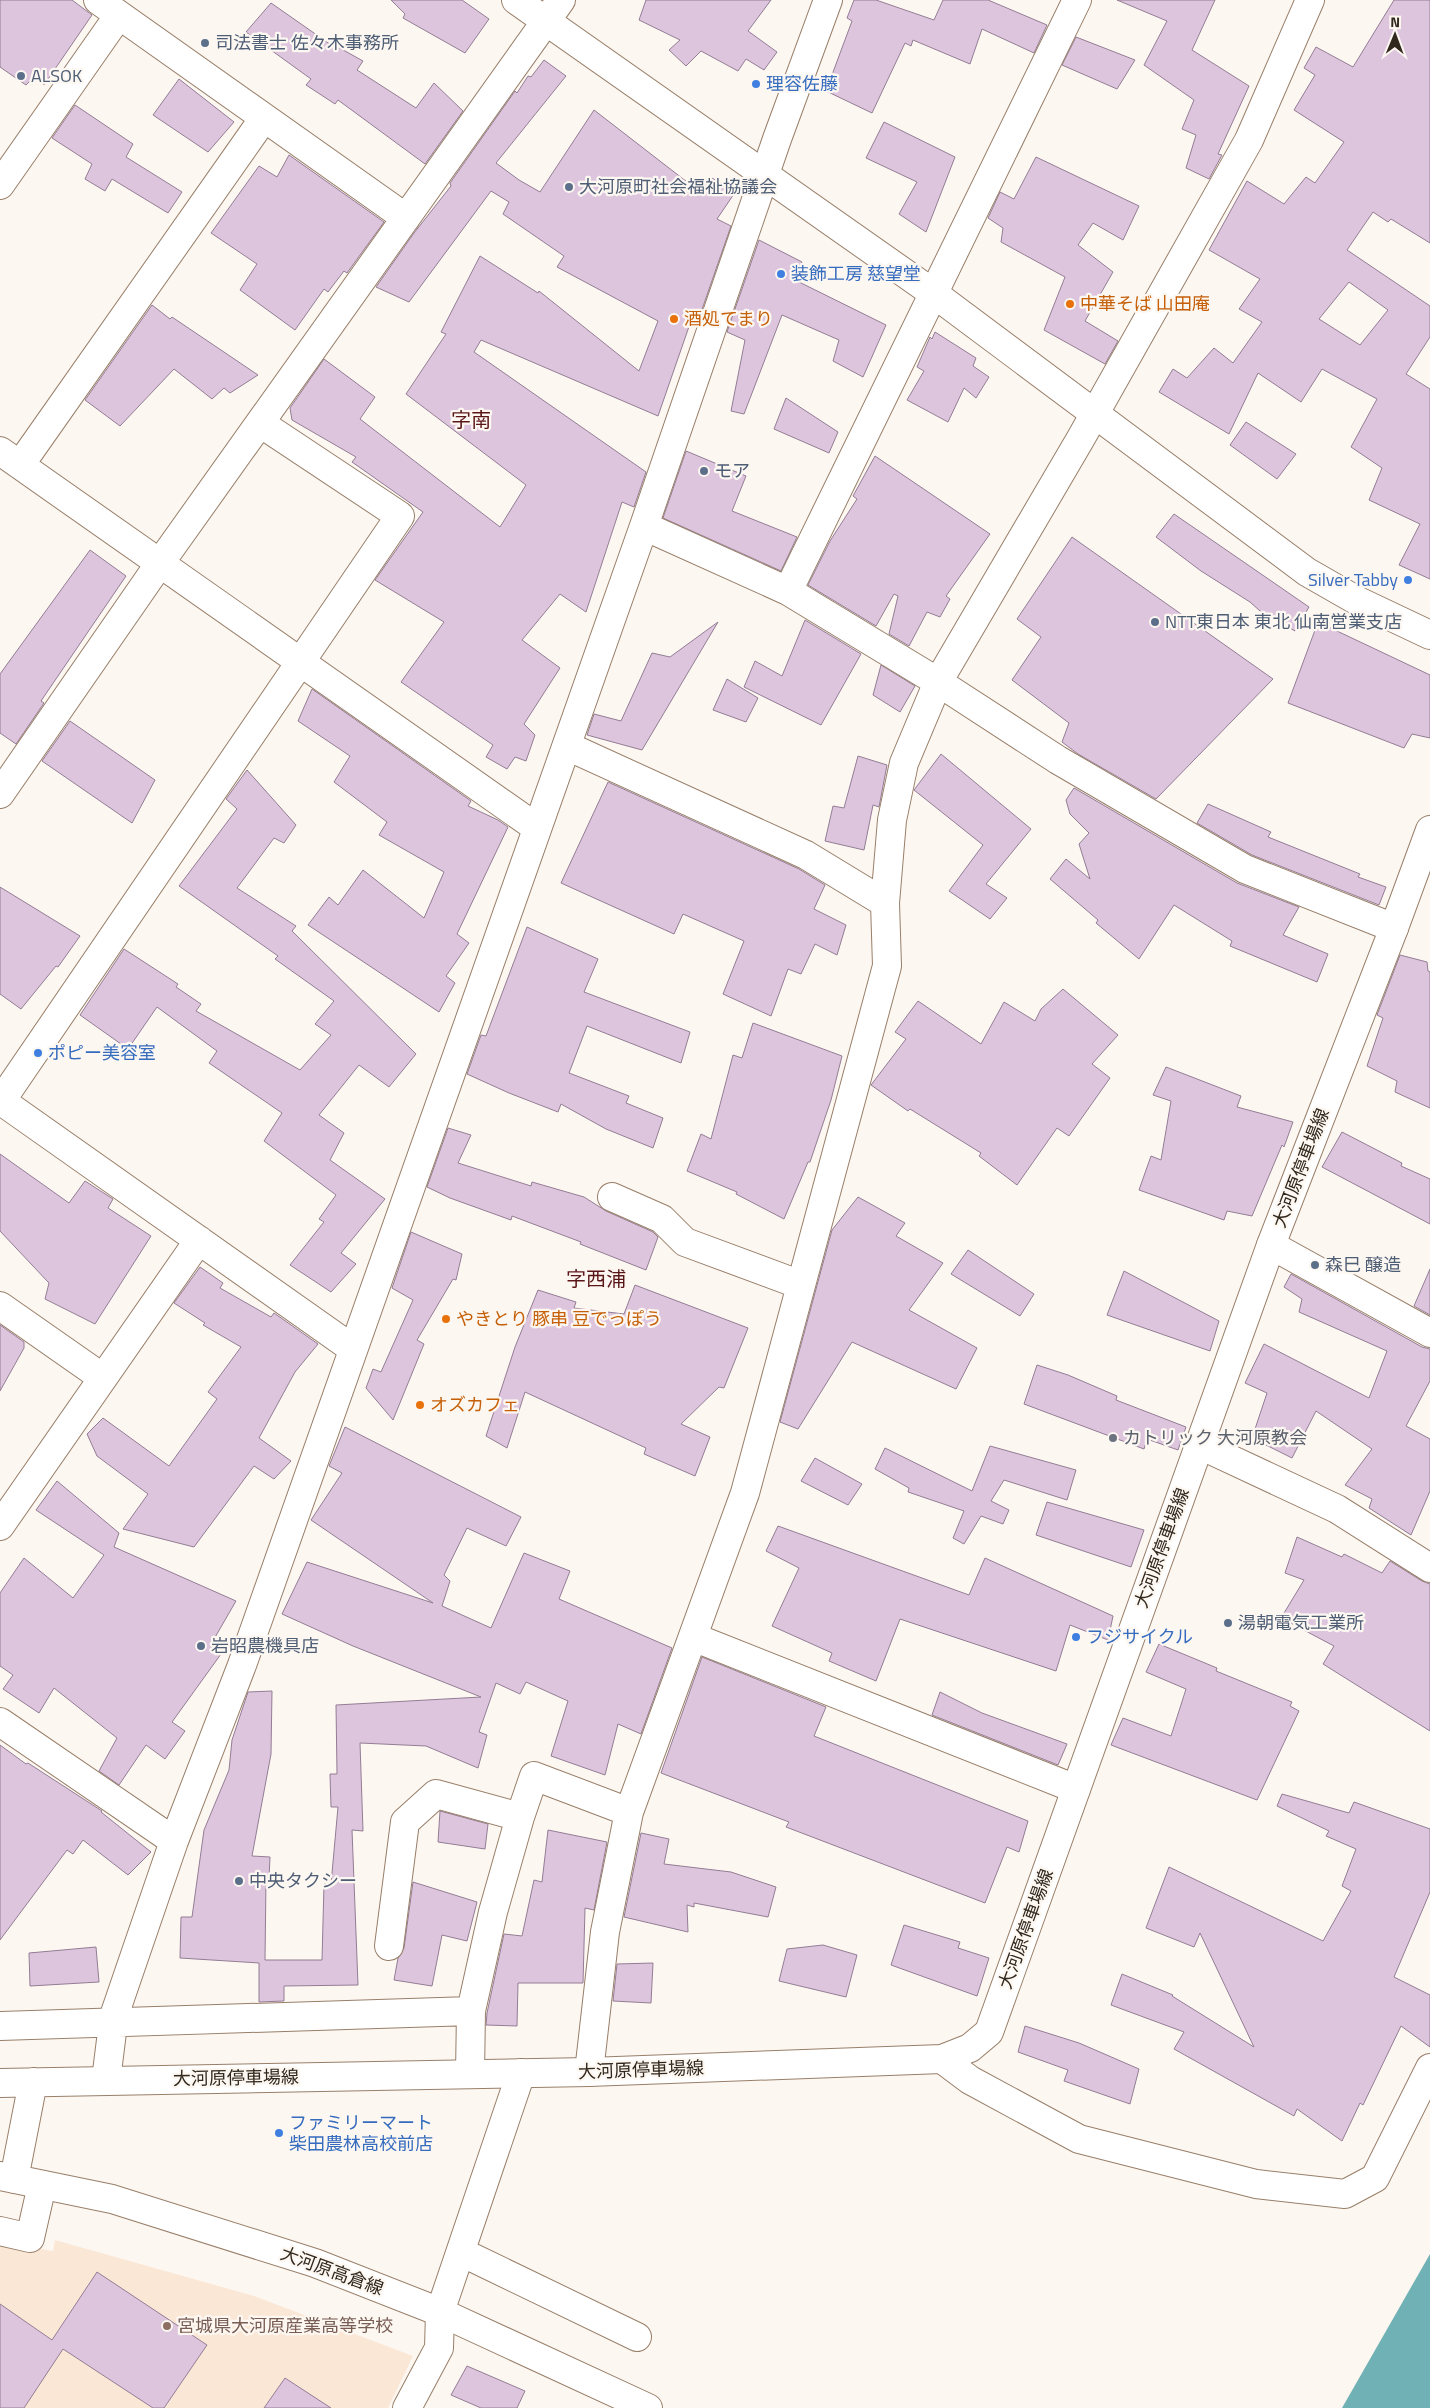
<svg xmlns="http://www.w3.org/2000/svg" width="1430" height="2408" viewBox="0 0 1430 2408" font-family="'Titillium Web','Noto Sans JP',sans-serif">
<rect width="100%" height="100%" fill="#fdf7f2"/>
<path fill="#fbe7d6" d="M 55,2240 L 254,2296 L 413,2356 L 388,2408 L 0,2408 L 0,2242 L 53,2251 Z"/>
<path fill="#6fb1b4" d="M 1430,2254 L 1430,2408 L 1342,2408 Z"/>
<path fill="#ddc5de" stroke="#937d94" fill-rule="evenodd" d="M 0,0 L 72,0 L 92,15 L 44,85 L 36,75 L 26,85 L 0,67 Z
M 391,0 L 462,0 L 489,19 L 465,53 L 403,18 L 405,14 Z
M 646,0 L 771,0 L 748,31 L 777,52 L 764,70 L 746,59 L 738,71 L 701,51 L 686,66 L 669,50 L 680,40 L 639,20 Z
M 854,0 L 876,0 L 934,20 L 943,0 L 988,0 L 1047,25 L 1034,53 L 982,29 L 970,64 L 913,40 L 911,46 L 905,43 L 872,113 L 826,91 L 852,21 L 847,18 Z
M 1117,0 L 1215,0 L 1192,50 L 1249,86 L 1218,154 L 1222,155 L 1209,179 L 1186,168 L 1196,135 L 1182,129 L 1194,100 L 1144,65 L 1167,21 Z
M 1394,0 L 1430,0 L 1430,243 L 1391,219 L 1388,222 L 1373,212 L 1347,250 L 1430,306 L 1430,337 L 1406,374 L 1430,389 L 1430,579 L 1399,565 L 1420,524 L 1369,500 L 1382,468 L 1351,447 L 1377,399 L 1322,369 L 1301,402 L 1258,373 L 1229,434 L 1159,392 L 1173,369 L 1187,378 L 1214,348 L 1233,363 L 1262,322 L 1239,309 L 1260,279 L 1209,250 L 1247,181 L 1284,204 L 1306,177 L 1315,183 L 1344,142 L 1294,110 L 1315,75 L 1304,68 L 1316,47 L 1353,67 ZM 1349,282 L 1388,310 L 1360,345 L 1319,319 Z
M 271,3 L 334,47 L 336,46 L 363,61 L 357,70 L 416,108 L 434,83 L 463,111 L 425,164 L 338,100 L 335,104 L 306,85 L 311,79 L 246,32 Z
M 1076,37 L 1135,60 L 1117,89 L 1062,65 Z
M 544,60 L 566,76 L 496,163 L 519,180 L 540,192 L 594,110 L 700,192 L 710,177 L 736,191 L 717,219 L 731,226 L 699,318 L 693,315 L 658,416 L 481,340 L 474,352 L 646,472 L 634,507 L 622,502 L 586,612 L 560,594 L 522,640 L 560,668 L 524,724 L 535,735 L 526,761 L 515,757 L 507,769 L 486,757 L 493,745 L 401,682 L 444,622 L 375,580 L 423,512 L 352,462 L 356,457 L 292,420 L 290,408 L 324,359 L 375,397 L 360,419 L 500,527 L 526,485 L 406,394 L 446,334 L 441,332 L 480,256 L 538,293 L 539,291 L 639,371 L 658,321 L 557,267 L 564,256 L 503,214 L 509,202 L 491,191 L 409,302 L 376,287 L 414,233 L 451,186 L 450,183 L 515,91 L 517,93 L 528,76 L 531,77 Z
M 179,79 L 234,122 L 208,152 L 153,115 Z
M 75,105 L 133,144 L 126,157 L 182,192 L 168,213 L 112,179 L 105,191 L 85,179 L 92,164 L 52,138 Z
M 884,122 L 955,157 L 926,232 L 899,214 L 917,182 L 866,158 Z
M 289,155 L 384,222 L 347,273 L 344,271 L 328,292 L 324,289 L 295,330 L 240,290 L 257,264 L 211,233 L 259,166 L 277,177 Z
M 1036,157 L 1139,206 L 1123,240 L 1093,223 L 1078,245 L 1113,272 L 1085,321 L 1118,341 L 1105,364 L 1044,330 L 1065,277 L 1001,242 L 1003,228 L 988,218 L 1000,192 L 1014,199 Z
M 759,240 L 802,262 L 795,280 L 886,325 L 863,377 L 833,361 L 839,340 L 782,315 L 744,414 L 731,411 L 745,340 L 727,332 Z
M 152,305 L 170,319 L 172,317 L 258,375 L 230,393 L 224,388 L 212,399 L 174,369 L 120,426 L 85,400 Z
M 935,332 L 976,358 L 973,366 L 989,377 L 976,398 L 964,388 L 948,422 L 907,400 L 924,371 L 917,367 L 930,337 L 932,339 Z
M 786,398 L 838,432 L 829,453 L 774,429 Z
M 1246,422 L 1296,454 L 1277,479 L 1230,445 Z
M 686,451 L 746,476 L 732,511 L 797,537 L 781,571 L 663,518 Z
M 875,456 L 990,534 L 946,596 L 950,599 L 940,617 L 927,612 L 909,646 L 889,634 L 898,596 L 894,594 L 876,626 L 808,585 L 830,541 L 857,499 L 853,496 Z
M 1174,514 L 1309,607 L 1295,631 L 1260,611 L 1250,602 L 1201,571 L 1156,537 Z
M 1072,537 L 1273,679 L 1156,799 L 1078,754 L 1062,742 L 1069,723 L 1012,680 L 1041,637 L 1017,619 Z
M 90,550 L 126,576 L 41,701 L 44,703 L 16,744 L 0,733 L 0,674 Z
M 805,620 L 861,654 L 821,725 L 744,687 L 755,661 L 782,676 Z
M 718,622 L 642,750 L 587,735 L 594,714 L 621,721 L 652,653 L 670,657 Z
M 1318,622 L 1430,675 L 1430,738 L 1412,734 L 1404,748 L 1288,703 Z
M 881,665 L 915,686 L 900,712 L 873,695 Z
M 727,679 L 758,698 L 746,722 L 713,710 Z
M 312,689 L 471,801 L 468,806 L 498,820 L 508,827 L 457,934 L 469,943 L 446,976 L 455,983 L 439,1012 L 308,925 L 329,897 L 338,905 L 363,870 L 424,918 L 444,872 L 379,835 L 387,822 L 334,782 L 350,756 L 298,721 Z
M 70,721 L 155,780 L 132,823 L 42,761 Z
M 941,754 L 1031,829 L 986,884 L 1007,898 L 990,919 L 949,891 L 983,845 L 914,790 Z
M 858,756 L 887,765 L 879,807 L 873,805 L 864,850 L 825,841 L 833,806 L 844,808 Z
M 247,770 L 296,825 L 284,843 L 274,838 L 237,888 L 296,926 L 292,931 L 416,1054 L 389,1087 L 359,1065 L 319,1115 L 344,1133 L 330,1160 L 385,1199 L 341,1253 L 356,1264 L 331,1292 L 290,1265 L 324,1222 L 319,1219 L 336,1195 L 264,1141 L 282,1113 L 209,1063 L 217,1051 L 157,1007 L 128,1049 L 80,1015 L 124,949 L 178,984 L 176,987 L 201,1004 L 196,1011 L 300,1070 L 331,1035 L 315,1024 L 334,1001 L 275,959 L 278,956 L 179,886 L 237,809 L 226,799 Z
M 608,782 L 799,869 L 825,885 L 814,909 L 846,925 L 837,955 L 815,944 L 801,974 L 788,969 L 771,1016 L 723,994 L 744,941 L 683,914 L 674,934 L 561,883 Z
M 1074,788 L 1237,883 L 1299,907 L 1283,935 L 1328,954 L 1317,982 L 1230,946 L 1232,941 L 1174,905 L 1139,959 L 1096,923 L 1098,920 L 1050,879 L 1066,859 L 1090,879 L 1079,844 L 1089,833 L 1070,814 L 1066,800 Z
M 1208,804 L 1271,832 L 1268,837 L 1360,874 L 1358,877 L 1386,887 L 1379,905 L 1252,855 L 1197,823 Z
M 0,887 L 80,936 L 58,967 L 56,966 L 21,1009 L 0,994 Z
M 527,927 L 598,959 L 584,992 L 690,1032 L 681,1063 L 587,1026 L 569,1073 L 629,1096 L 626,1103 L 663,1118 L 653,1148 L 606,1129 L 561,1104 L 558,1112 L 509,1093 L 467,1074 L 481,1035 L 486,1036 Z
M 1400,955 L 1427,962 L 1428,971 L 1430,972 L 1430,1108 L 1395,1092 L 1397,1081 L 1367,1066 L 1383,1018 L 1377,1015 Z
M 1063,989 L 1118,1035 L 1092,1064 L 1110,1078 L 1069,1136 L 1057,1128 L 1017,1185 L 979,1156 L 981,1153 L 910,1109 L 908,1111 L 871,1085 L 906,1039 L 895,1032 L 918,1001 L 981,1044 L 1004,1002 L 1035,1021 L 1041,1009 Z
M 753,1023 L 842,1056 L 831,1100 L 810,1162 L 808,1162 L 784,1219 L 736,1194 L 737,1192 L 687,1171 L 701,1134 L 711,1139 L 733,1055 L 742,1058 Z
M 1166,1067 L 1241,1096 L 1237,1107 L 1293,1122 L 1284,1147 L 1282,1145 L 1252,1216 L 1227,1211 L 1224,1220 L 1139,1190 L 1151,1156 L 1161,1160 L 1171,1101 L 1153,1095 Z
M 448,1128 L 471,1135 L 458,1163 L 531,1186 L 532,1182 L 584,1197 L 606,1211 L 653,1232 L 658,1237 L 646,1270 L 580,1244 L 581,1242 L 512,1216 L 511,1220 L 450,1198 L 427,1187 Z
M 1342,1132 L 1402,1163 L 1401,1166 L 1430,1179 L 1430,1224 L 1322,1167 Z
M 0,1154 L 69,1203 L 85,1181 L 113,1199 L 108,1208 L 151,1236 L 95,1324 L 45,1299 L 49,1283 L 0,1231 Z
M 858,1197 L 905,1223 L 896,1236 L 943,1263 L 909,1310 L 977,1348 L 956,1389 L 852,1342 L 798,1429 L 780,1422 L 832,1230 Z
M 411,1232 L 462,1254 L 456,1280 L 453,1279 L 417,1340 L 424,1344 L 393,1420 L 366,1388 L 373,1369 L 381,1372 L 413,1300 L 392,1288 Z
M 968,1250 L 1034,1294 L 1020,1316 L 951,1274 Z
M 200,1267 L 223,1283 L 220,1288 L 271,1317 L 274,1313 L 318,1344 L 295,1372 L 259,1438 L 291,1461 L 274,1479 L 254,1466 L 194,1547 L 123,1529 L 148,1494 L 97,1456 L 87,1434 L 103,1418 L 169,1466 L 217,1399 L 208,1392 L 241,1347 L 203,1325 L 205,1323 L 174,1303 Z
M 1430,1269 L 1430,1315 L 1414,1306 Z
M 1124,1271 L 1219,1321 L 1210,1351 L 1107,1315 Z
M 1291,1274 L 1422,1347 L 1430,1349 L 1430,1381 L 1406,1426 L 1430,1439 L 1430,1491 L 1411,1535 L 1369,1508 L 1372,1499 L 1345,1485 L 1372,1449 L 1316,1411 L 1292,1458 L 1252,1438 L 1267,1393 L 1245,1383 L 1264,1344 L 1369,1398 L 1387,1351 L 1299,1312 L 1302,1299 L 1284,1287 Z
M 635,1285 L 748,1328 L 724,1388 L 719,1387 L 681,1424 L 710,1437 L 695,1476 L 644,1454 L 646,1448 L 525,1392 L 507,1448 L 486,1436 L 515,1347 L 538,1290 L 576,1302 L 574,1308 L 624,1314 Z
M 0,1325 L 24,1342 L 24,1348 L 0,1391 Z
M 1037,1365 L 1068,1375 L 1117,1396 L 1116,1400 L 1186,1427 L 1178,1450 L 1147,1439 L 1144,1449 L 1024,1404 Z
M 345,1427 L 521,1517 L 506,1546 L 467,1528 L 444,1575 L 450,1581 L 442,1606 L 491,1628 L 524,1553 L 570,1571 L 559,1599 L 672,1648 L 641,1734 L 618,1724 L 605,1775 L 551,1756 L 568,1701 L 526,1682 L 520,1694 L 496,1683 L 479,1732 L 487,1735 L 478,1768 L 426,1746 L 360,1743 L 363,1831 L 352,1830 L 358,1985 L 284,1986 L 284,2001 L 259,2002 L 259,1963 L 180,1958 L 181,1917 L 192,1917 L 204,1830 L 229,1770 L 232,1740 L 248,1692 L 272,1691 L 271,1754 L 252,1856 L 270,1857 L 269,1879 L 266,1879 L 265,1960 L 322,1960 L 324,1884 L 331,1884 L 338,1807 L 331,1807 L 330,1774 L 337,1774 L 336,1705 L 481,1697 L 353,1646 L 282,1614 L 307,1562 L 433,1603 L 311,1520 L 342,1473 L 329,1466 Z
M 990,1446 L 1076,1470 L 1067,1500 L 1004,1480 L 991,1501 L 1009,1510 L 1003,1524 L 981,1516 L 964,1544 L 953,1538 L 964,1511 L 908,1492 L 909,1488 L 875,1469 L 885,1448 L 972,1491 Z
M 815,1458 L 862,1484 L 848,1505 L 801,1481 Z
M 57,1481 L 119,1533 L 114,1547 L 236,1601 L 210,1646 L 221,1654 L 172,1722 L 185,1731 L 165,1759 L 146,1745 L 119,1785 L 99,1771 L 117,1738 L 54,1688 L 39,1713 L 3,1689 L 13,1675 L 0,1666 L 0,1593 L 24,1558 L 73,1598 L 104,1555 L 36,1510 Z
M 1047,1502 L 1144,1530 L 1131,1567 L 1036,1535 Z
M 778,1526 L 969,1595 L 985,1558 L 1113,1616 L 1108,1640 L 1070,1625 L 1056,1671 L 900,1619 L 876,1681 L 829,1661 L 832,1653 L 772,1626 L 799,1568 L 766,1551 Z
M 1297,1537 L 1342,1557 L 1344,1554 L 1382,1573 L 1390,1561 L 1422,1581 L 1430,1584 L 1430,1731 L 1323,1664 L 1334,1646 L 1281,1618 L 1304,1580 L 1285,1573 Z
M 1159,1644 L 1217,1668 L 1216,1671 L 1292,1702 L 1290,1706 L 1299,1711 L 1257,1800 L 1111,1745 L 1123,1718 L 1171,1736 L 1186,1689 L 1146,1672 Z
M 702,1657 L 826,1707 L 814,1736 L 1028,1821 L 1019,1852 L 1007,1847 L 985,1903 L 786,1827 L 789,1822 L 661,1773 Z
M 940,1692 L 982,1713 L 1067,1744 L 1058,1765 L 932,1715 Z
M 0,1745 L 26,1764 L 28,1763 L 102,1811 L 101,1812 L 151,1852 L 128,1875 L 83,1840 L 73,1854 L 67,1850 L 0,1940 Z
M 1282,1794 L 1349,1813 L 1354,1802 L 1430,1829 L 1430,1892 L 1394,1977 L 1430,1995 L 1430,2047 L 1401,2026 L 1363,2105 L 1360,2103 L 1342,2141 L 1297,2109 L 1294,2116 L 1174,2049 L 1184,2032 L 1111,2005 L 1122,1974 L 1173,1995 L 1172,1996 L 1254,2047 L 1200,1933 L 1194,1947 L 1146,1928 L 1169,1867 L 1323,1941 L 1351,1891 L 1342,1886 L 1356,1849 L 1326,1836 L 1329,1831 L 1277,1806 Z
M 440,1811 L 488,1824 L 485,1849 L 438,1842 Z
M 548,1830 L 607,1842 L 594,1910 L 585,1908 L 583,1983 L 518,1983 L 517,2026 L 486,2025 L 487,2013 L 504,1934 L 522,1936 L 534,1880 L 542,1882 Z
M 641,1833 L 669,1839 L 664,1864 L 731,1872 L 776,1887 L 768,1917 L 694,1903 L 694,1907 L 687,1905 L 688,1932 L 624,1917 Z
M 413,1882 L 477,1902 L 467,1941 L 442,1935 L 432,1986 L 394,1980 L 398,1958 L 404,1948 Z
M 904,1925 L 960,1942 L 958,1948 L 989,1958 L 977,1996 L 891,1965 Z
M 823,1945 L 857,1955 L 846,1997 L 779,1981 L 787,1949 Z
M 96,1947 L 99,1982 L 30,1986 L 29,1953 Z
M 653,1963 L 651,2003 L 613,2001 L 617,1964 Z
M 1025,2026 L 1079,2043 L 1139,2069 L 1130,2104 L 1064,2081 L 1068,2070 L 1018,2052 Z
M 97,2272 L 207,2345 L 164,2408 L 153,2408 L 63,2349 L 24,2408 L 0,2408 L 0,2304 L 52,2340 Z
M 467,2366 L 525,2391 L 517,2408 L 481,2408 L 451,2395 Z
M 285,2378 L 331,2408 L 264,2408 Z"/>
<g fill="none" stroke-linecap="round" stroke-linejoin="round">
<g stroke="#987f69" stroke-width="30">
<path id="street" d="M 98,0 L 406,218
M 0,185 L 119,15
M 0,451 L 537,828
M 20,465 L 264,118
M 644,526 L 788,591 L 938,682 L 1058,760 L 1245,869 L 1394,928
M 788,591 L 1077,0
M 567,746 L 806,855 L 885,903
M 0,794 L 160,563 L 561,0
M 0,1100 L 353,1349
M 1,1101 L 400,516 L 260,423
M 612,1197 L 662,1219 L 685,1242 L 801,1285
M 1271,1245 L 1430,1333
M 0,1306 L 103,1378
M 1200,1445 L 1337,1509 L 1430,1568
M 0,1526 L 199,1240
M 693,1637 L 1076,1789
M 0,1722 L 174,1841
M 520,1817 L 534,1776 L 629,1812
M 389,1946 L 405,1822 L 436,1794 L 520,1817 L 493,1912 L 471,2011 L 470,2074
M 0,2026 L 471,2011
M 942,2059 L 970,2080 L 1079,2139 L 1256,2184 L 1345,2194 L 1375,2178 L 1430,2068
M 589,2072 L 605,1932 L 629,1812 L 745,1493 L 887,966 L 885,903 L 892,820 L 904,763 L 938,682 L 1081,438 L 1249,140 L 1310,0
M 106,2080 L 114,2016 L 174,1841 L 242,1665 L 644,526 L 777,139 L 828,0
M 0,2231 L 30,2238 L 42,2185
M 461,2252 L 637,2337
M 407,2408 L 439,2348 L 440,2312 L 521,2073"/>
</g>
<g stroke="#987f69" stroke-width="30">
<path id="secondary" d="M 516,0 L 933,293 L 1307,572 L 1356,600 L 1430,635
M 0,2083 L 589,2072 L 942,2059 L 970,2048 L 989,2032 L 1271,1245 L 1394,928 L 1430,830
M 0,2176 L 112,2199 L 315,2263 L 440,2312 L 648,2408
M 14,2179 L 33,2082"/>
</g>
<use href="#street" stroke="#fff" stroke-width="28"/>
<use href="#secondary" stroke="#fff" stroke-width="28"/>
</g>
<g fill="#5c6f8a" stroke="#fdf7f2" stroke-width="2">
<circle cx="205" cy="43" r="5"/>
<circle cx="21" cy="76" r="5"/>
<circle cx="569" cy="187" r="5"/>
<circle cx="704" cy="471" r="5"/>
<circle cx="1155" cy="622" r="5"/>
<circle cx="1315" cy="1265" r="5"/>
<circle cx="1228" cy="1623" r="5"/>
<circle cx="201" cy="1646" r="5"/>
<circle cx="239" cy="1881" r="5"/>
</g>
<g fill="#3f7fe0" stroke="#fdf7f2" stroke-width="2">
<circle cx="756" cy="84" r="5"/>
<circle cx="781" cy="274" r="5"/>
<circle cx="1408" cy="580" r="5"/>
<circle cx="38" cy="1053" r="5"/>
<circle cx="1076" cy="1637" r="5"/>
<circle cx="279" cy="2133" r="5"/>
</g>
<g fill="#e8710a" stroke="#fdf7f2" stroke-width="2">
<circle cx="1070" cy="304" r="5"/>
<circle cx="674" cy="319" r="5"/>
<circle cx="446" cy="1319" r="5"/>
<circle cx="420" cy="1405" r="5"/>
</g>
<circle fill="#6b7280" stroke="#fdf7f2" stroke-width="2" cx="1113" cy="1438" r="5"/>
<circle fill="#8d6e63" stroke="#fdf7f2" stroke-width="2" cx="167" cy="2326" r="5"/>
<g text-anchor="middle" stroke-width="4.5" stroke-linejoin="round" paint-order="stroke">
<g font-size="18" fill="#4e5e75" stroke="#fdf7f2" text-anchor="start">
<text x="215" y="49">司法書士 佐々木事務所</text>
<text x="31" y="82">ALSOK</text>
<text x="579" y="193">大河原町社会福祉協議会</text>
<text x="714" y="477">モア</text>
<text x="1165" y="628">NTT東日本 東北 仙南営業支店</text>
<text x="1325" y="1271">森巳 醸造</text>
<text x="1238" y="1629">湯朝電気工業所</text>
<text x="211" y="1652">岩昭農機具店</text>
<text x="249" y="1887">中央タクシー</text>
</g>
<g font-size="18" fill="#366cbe" stroke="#fdf7f2" text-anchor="start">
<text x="766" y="90">理容佐藤</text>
<text x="791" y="280">装飾工房 慈望堂</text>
<text x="1398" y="586" text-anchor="end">Silver Tabby</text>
<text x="48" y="1059">ポピー美容室</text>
<text x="1086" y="1643">フジサイクル</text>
<text x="289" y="2129">ファミリーマート<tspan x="289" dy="21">柴田農林高校前店</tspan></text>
</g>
<g font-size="18" fill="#c56008" stroke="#fdf7f2" text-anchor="start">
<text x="1080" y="310">中華そば 山田庵</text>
<text x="684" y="325">酒処てまり</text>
<text x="456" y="1325">やきとり 豚串 豆でっぽう</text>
<text x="430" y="1411">オズカフェ</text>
</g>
<g font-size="18" fill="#30271d" stroke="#fdf7f2">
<text transform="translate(1301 1168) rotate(-69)" y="6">大河原停車場線</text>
<text transform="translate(1162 1548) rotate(-70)" y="6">大河原停車場線</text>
<text transform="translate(1026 1929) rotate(-70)" y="6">大河原停車場線</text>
<text transform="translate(641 2070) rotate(-2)" y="6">大河原停車場線</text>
<text transform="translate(236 2078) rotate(-1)" y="6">大河原停車場線</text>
<text transform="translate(332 2271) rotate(20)" y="6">大河原高倉線</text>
</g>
<g font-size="18" fill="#5b616d" stroke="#fdf7f2" text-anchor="start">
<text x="1123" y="1444">カトリック 大河原教会</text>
</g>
<g font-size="18" fill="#785e54" stroke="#fdf7f2" text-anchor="start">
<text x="177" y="2332">宮城県大河原産業高等学校</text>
</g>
<g font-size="20" fill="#5a1517" stroke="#fdf7f2">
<text x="471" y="427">字南</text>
<text x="596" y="1286">字西浦</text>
</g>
</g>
<g transform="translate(1395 35) rotate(1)" stroke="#fdf7f2" stroke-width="4" paint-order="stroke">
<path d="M0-4L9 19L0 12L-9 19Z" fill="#30271d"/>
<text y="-8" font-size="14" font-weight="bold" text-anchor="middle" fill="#30271d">N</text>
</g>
</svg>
